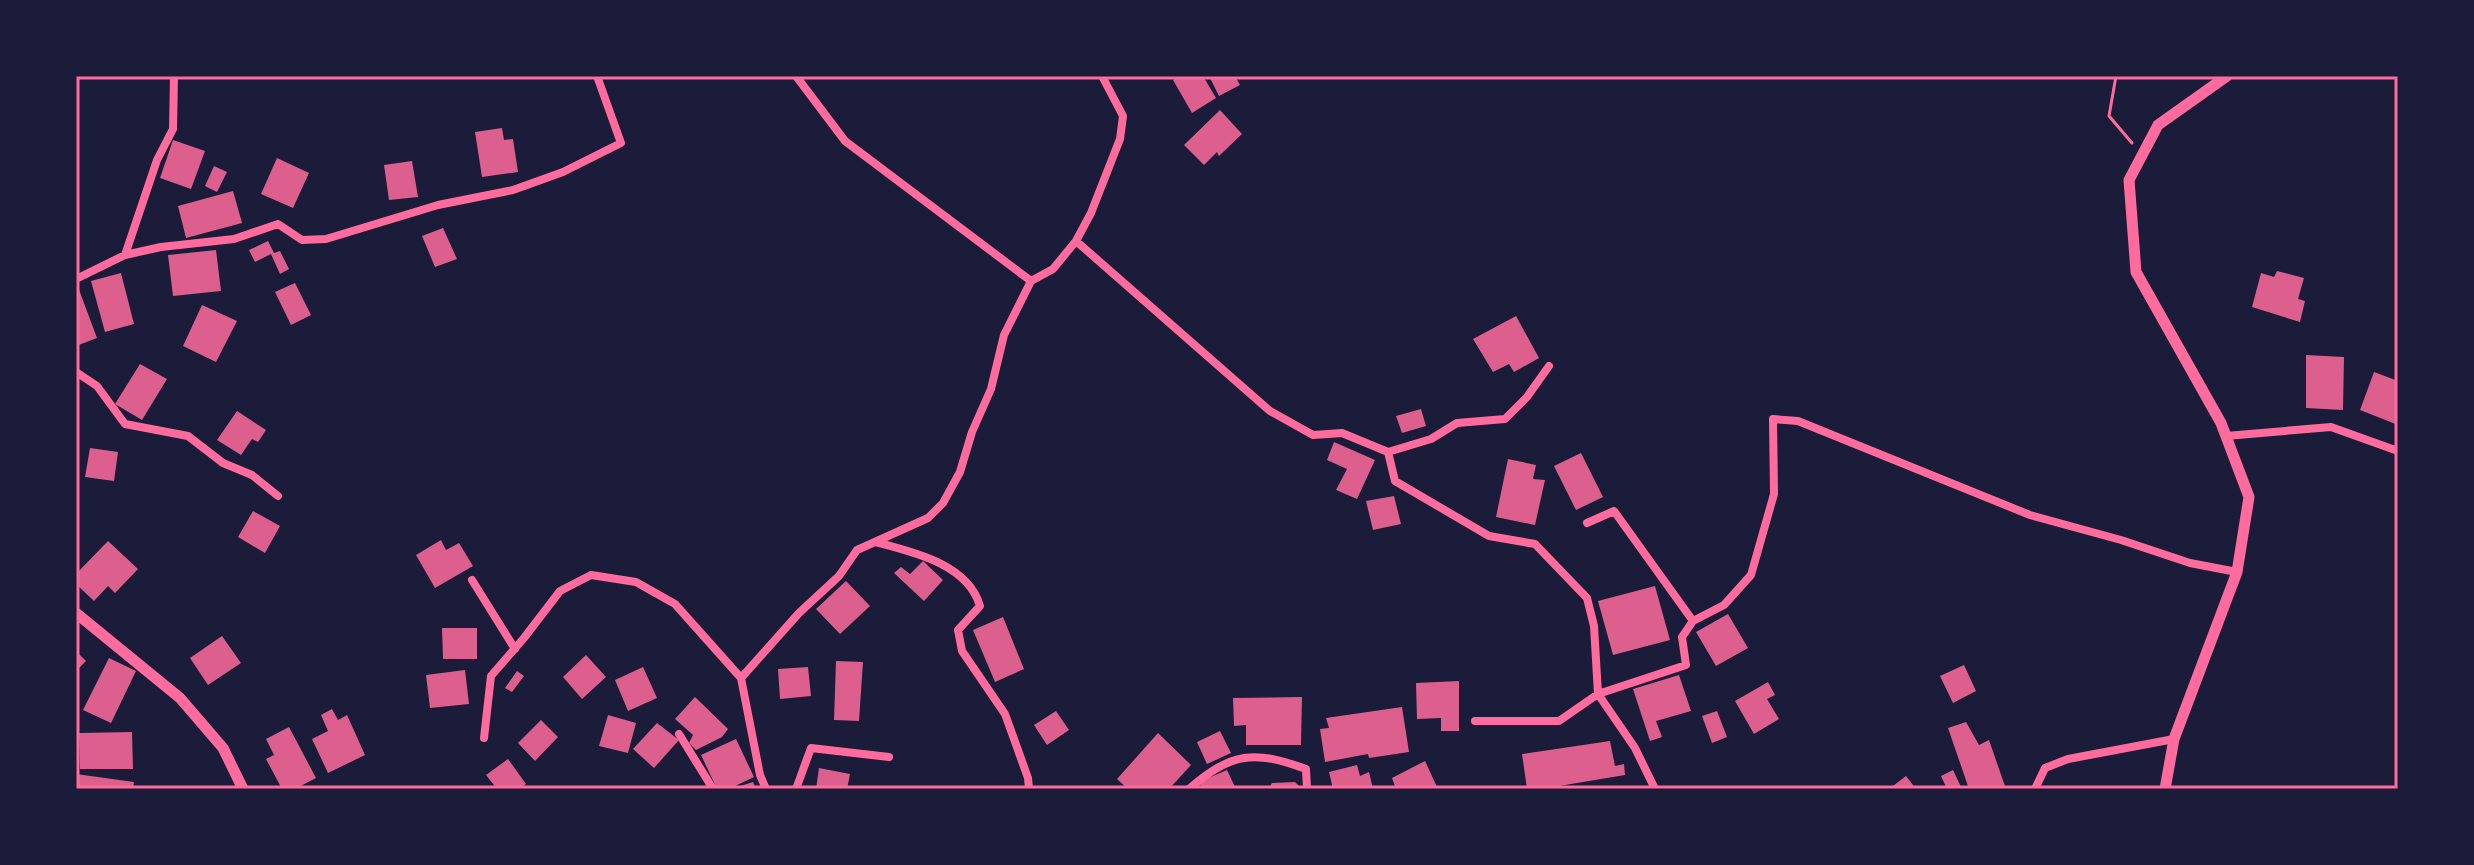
<svg xmlns="http://www.w3.org/2000/svg" width="2474" height="865" viewBox="0 0 2474 865" font-family="'IBM Plex Sans',sans-serif">
<rect width="100%" height="100%" fill="#1b1b3a"/>
<path fill="#dd5f8e" d="M 1180,76 L 1203,76 L 1216,98 L 1192,113 L 1173,80 Z
M 1209,76 L 1235,76 L 1240,85 L 1219,96 Z
M 1220,110 L 1242,134 L 1219,156 L 1217,152 L 1204,165 L 1184,145 Z
M 502,128 L 504,140 L 513,139 L 518,172 L 482,177 L 475,132 Z
M 173,140 L 205,151 L 191,189 L 160,178 Z
M 277,158 L 309,173 L 293,208 L 261,194 Z
M 412,161 L 418,197 L 389,200 L 384,165 Z
M 214,166 L 227,172 L 217,192 L 205,186 Z
M 233,191 L 242,223 L 186,238 L 178,206 Z
M 443,228 L 457,259 L 435,267 L 422,236 Z
M 268,241 L 274,253 L 280,251 L 289,269 L 280,274 L 271,254 L 255,262 L 249,250 Z
M 216,250 L 221,291 L 173,296 L 168,255 Z
M 2277,271 L 2304,278 L 2298,299 L 2305,301 L 2300,322 L 2252,307 L 2261,273 L 2274,277 Z
M 121,273 L 134,324 L 105,332 L 91,281 Z
M 295,283 L 311,315 L 291,325 L 275,292 Z
M 78,287 L 97,338 L 76,346 L 76,288 Z
M 202,305 L 237,321 L 216,362 L 183,346 Z
M 1516,316 L 1539,358 L 1514,372 L 1509,364 L 1493,372 L 1473,339 Z
M 2306,355 L 2344,357 L 2343,410 L 2306,408 Z
M 140,364 L 167,379 L 142,420 L 115,404 Z
M 2374,372 L 2398,381 L 2398,425 L 2360,410 Z
M 1421,409 L 1426,426 L 1402,433 L 1396,416 Z
M 237,411 L 266,430 L 258,442 L 252,439 L 241,455 L 217,440 Z
M 1334,442 L 1375,460 L 1357,499 L 1336,490 L 1347,469 L 1327,460 Z
M 90,448 L 118,452 L 114,481 L 85,477 Z
M 1581,453 L 1603,497 L 1576,510 L 1554,466 Z
M 1508,459 L 1536,465 L 1533,479 L 1545,480 L 1535,525 L 1496,517 Z
M 1394,496 L 1401,524 L 1373,530 L 1366,501 Z
M 253,511 L 280,526 L 265,553 L 238,537 Z
M 441,540 L 446,550 L 459,543 L 473,566 L 435,588 L 416,555 Z
M 108,541 L 138,569 L 115,593 L 108,586 L 94,601 L 76,584 L 76,574 Z
M 923,561 L 943,580 L 924,601 L 894,573 L 901,567 L 910,574 Z
M 846,581 L 870,606 L 840,634 L 816,609 Z
M 1655,586 L 1670,640 L 1613,655 L 1598,601 Z
M 1728,614 L 1748,648 L 1716,666 L 1696,632 Z
M 1003,617 L 1024,669 L 995,682 L 973,630 Z
M 442,628 L 477,628 L 477,659 L 443,659 Z
M 222,636 L 241,663 L 208,685 L 190,658 Z
M 76,651 L 86,661 L 76,671 Z
M 586,655 L 606,677 L 582,699 L 563,677 Z
M 109,658 L 136,671 L 111,723 L 83,710 Z
M 836,661 L 863,662 L 859,721 L 834,720 Z
M 1964,665 L 1976,691 L 1953,703 L 1940,676 Z
M 643,667 L 657,698 L 628,711 L 615,680 Z
M 808,667 L 811,696 L 780,699 L 778,669 Z
M 465,670 L 469,704 L 430,708 L 426,675 Z
M 517,671 L 524,676 L 512,692 L 505,688 Z
M 1679,675 L 1691,711 L 1656,721 L 1662,737 L 1650,741 L 1633,689 Z
M 1459,681 L 1459,731 L 1441,731 L 1441,718 L 1417,719 L 1416,683 Z
M 1768,682 L 1775,695 L 1767,699 L 1779,719 L 1754,734 L 1735,701 Z
M 695,697 L 728,729 L 722,737 L 696,750 L 689,743 L 693,735 L 675,719 Z
M 1302,697 L 1301,745 L 1246,745 L 1246,725 L 1234,726 L 1233,698 Z
M 1402,707 L 1409,752 L 1369,758 L 1368,754 L 1325,762 L 1320,729 L 1329,728 L 1326,718 Z
M 332,709 L 338,720 L 347,715 L 365,755 L 328,773 L 312,739 L 328,731 L 321,715 Z
M 1056,711 L 1069,730 L 1047,745 L 1034,725 Z
M 1717,711 L 1727,737 L 1712,743 L 1702,716 Z
M 608,715 L 636,723 L 628,753 L 599,746 Z
M 541,720 L 558,737 L 535,761 L 518,743 Z
M 1966,722 L 1979,745 L 1989,740 L 2006,789 L 1969,789 L 1948,728 Z
M 657,723 L 679,740 L 654,768 L 633,749 Z
M 289,727 L 316,778 L 295,789 L 282,789 L 266,759 L 274,755 L 266,739 Z
M 1220,731 L 1231,753 L 1207,764 L 1197,742 Z
M 132,732 L 133,769 L 80,769 L 79,733 Z
M 1158,733 L 1191,765 L 1169,789 L 1128,789 L 1117,779 Z
M 736,739 L 754,777 L 729,789 L 717,789 L 701,755 Z
M 1610,741 L 1615,766 L 1624,764 L 1625,775 L 1559,786 L 1559,789 L 1527,789 L 1522,754 Z
M 508,759 L 526,784 L 522,787 L 523,789 L 497,789 L 486,775 Z
M 1425,761 L 1438,789 L 1396,789 L 1392,778 Z
M 1357,765 L 1360,776 L 1369,772 L 1373,789 L 1333,789 L 1329,772 Z
M 819,768 L 850,774 L 847,789 L 816,789 Z
M 1227,770 L 1236,789 L 1202,789 L 1199,782 Z
M 1953,770 L 1961,787 L 1947,789 L 1941,776 Z
M 76,774 L 134,782 L 133,789 L 76,789 Z
M 1906,776 L 1916,789 L 1889,789 Z
M 753,782 L 756,789 L 734,789 L 734,788 Z
M 1295,782 L 1302,789 L 1268,789 L 1272,783 Z"/>
<g fill="none" stroke-linecap="round" stroke-linejoin="round">
<path stroke="#ff6b9d" stroke-width="3" d="M 2116,76 L 2109,116 L 2132,143"/>
<path stroke="#ff6b9d" stroke-width="8" d="M 796,76 L 845,141 L 1031,281
M 1076,241 L 1270,411 L 1313,435 L 1342,433 L 1388,452 L 1395,481 L 1489,536 L 1535,544 L 1587,598 L 1594,626 L 1598,694 L 1635,748 L 1655,789
M 125,255 L 157,160 L 173,129 L 174,76
M 76,279 L 125,255 L 161,247 L 234,239 L 278,224 L 302,240 L 326,239 L 438,205 L 513,190 L 563,172 L 621,143 L 597,76
M 76,372 L 97,386 L 125,424 L 188,436 L 223,463 L 252,475 L 278,496
M 2226,436 L 2331,427 L 2398,451
M 1388,452 L 1431,439 L 1457,423 L 1505,419 L 1527,397 L 1549,366
M 1587,523 L 1614,511 L 1693,621
M 875,542 C 913,552 968,564 980,606 L 958,630 L 962,651 L 1005,714 L 1028,778 L 1029,789
M 472,580 L 515,649
M 1475,721 L 1559,721 L 1598,694 L 1686,665 L 1682,637 L 1693,621 L 1724,605 L 1751,575 L 1774,494 L 1773,419 L 1798,421 L 2030,515 L 2121,540 L 2190,563 L 2237,572
M 679,734 L 713,789
M 484,738 L 491,676 L 524,638 L 560,591 L 591,575 L 636,582 L 675,604 L 741,678
M 766,789 L 760,775 L 741,678 L 799,613 L 839,576 L 857,550 L 928,518 L 943,503 L 960,472 L 972,432 L 991,389 L 1004,335 L 1031,281 L 1053,269 L 1076,241 L 1091,213 L 1120,139 L 1123,116 L 1102,76
M 796,789 L 811,748 L 889,757
M 1189,789 C 1232,752 1254,750 1306,769 L 1307,789
M 2035,789 L 2045,768 L 2068,759 L 2174,739"/>
<path stroke="#ff6b9d" stroke-width="11" d="M 76,613 L 180,698 L 223,748 L 243,789
M 2165,789 L 2174,739 L 2237,572 L 2249,497 L 2221,423 L 2136,272 L 2129,180 L 2158,125 L 2227,76"/>
</g>
<rect width="2474" height="865" fill="none" stroke="#1b1b3a" stroke-width="156"/>
<rect x="78" y="78" width="2318" height="709" fill="none" stroke="#ff6b9d" stroke-width="3"/>
</svg>
